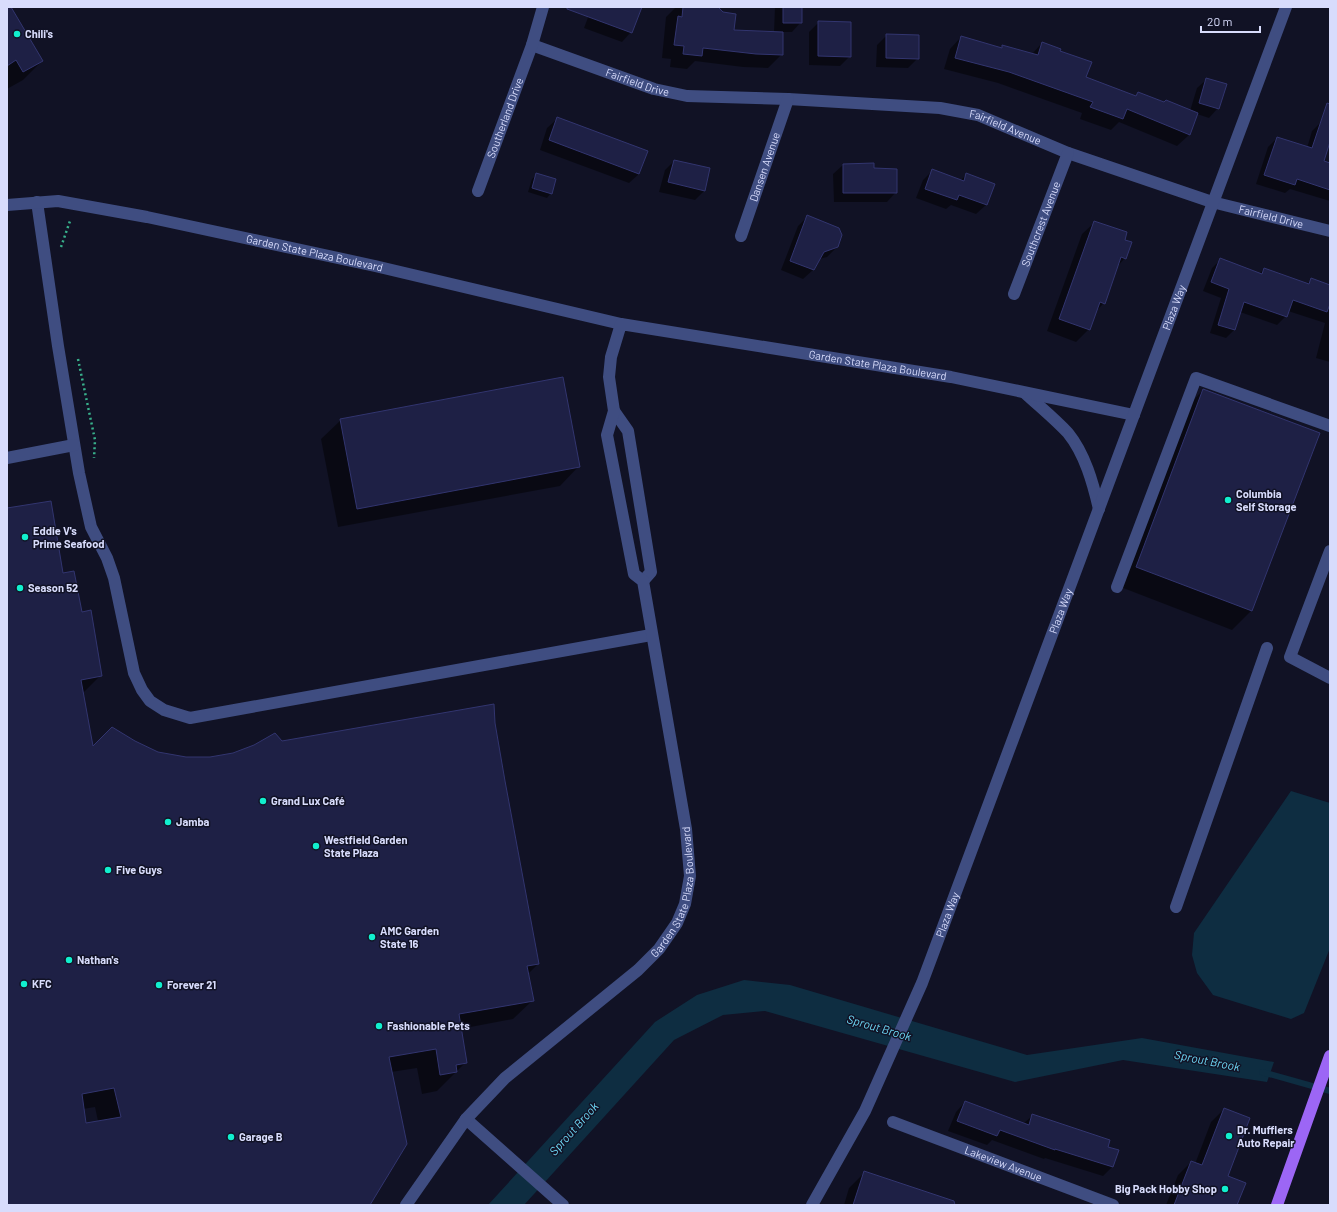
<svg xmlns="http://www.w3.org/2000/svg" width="1337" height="1212" viewBox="0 0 1337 1212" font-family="Barlow,sans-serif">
<rect width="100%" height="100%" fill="#111225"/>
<path fill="#0e2d41" d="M 1291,791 L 1330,803 L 1330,948 L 1304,1013 L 1291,1019 L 1213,995 L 1197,973 L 1192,955 L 1194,933 Z
M 744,980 L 790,985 L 1027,1055 L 1142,1038 L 1274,1062 L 1267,1082 L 1123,1060 L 1015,1082 L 765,1011 L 723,1015 L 674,1040 L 524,1205 L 488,1205 L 655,1022 L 697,995 Z"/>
<path fill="#0007" fill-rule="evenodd" d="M 7,7 L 10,7 L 42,61 L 23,80 L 7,89 Z
M 592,7 L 641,7 L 631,32 L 622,42 L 584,28 Z
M 676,7 L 717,7 L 733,31 L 774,32 L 775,7 L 801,7 L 801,22 L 792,32 L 782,32 L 782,54 L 768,68 L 743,67 L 695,61 L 687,69 L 670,67 L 671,59 L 662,58 L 666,17 Z
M 819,22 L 850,56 L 840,66 L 809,65 L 809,32 Z
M 887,35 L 918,58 L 908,68 L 876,67 L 877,45 Z
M 961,37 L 1000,48 L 1003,46 L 1032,54 L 1042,43 L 1059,52 L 1085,78 L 1135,96 L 1138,93 L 1190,111 L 1197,88 L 1207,79 L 1218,108 L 1209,118 L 1197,114 L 1189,135 L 1177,146 L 1119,122 L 1111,130 L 1080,119 L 1082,113 L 998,83 L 944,69 L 950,49 Z
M 557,119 L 639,174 L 629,183 L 540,150 L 547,128 Z
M 1321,122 L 1330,125 L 1330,139 L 1322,162 L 1330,165 L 1330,201 L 1290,189 L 1285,193 L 1256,184 L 1268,147 L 1277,138 L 1307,148 L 1312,131 Z
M 674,161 L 704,191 L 695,200 L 659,192 L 665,170 Z
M 873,164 L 873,169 L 896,192 L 887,202 L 834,202 L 833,174 L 843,165 Z
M 932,171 L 960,181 L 967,174 L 994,184 L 986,205 L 976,214 L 951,205 L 946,209 L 916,198 L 923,180 Z
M 537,174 L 551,193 L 547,198 L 528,192 L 532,179 Z
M 808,216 L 837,247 L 827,257 L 819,259 L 813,270 L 803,279 L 781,270 L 798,226 Z
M 1095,222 L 1125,258 L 1116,268 L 1104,303 L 1095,312 L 1089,329 L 1076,342 L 1047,331 L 1082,234 Z
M 1221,259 L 1259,274 L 1264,269 L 1307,284 L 1311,280 L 1330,286 L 1330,362 L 1316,358 L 1325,323 L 1288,311 L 1286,316 L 1277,325 L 1240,312 L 1235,329 L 1226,338 L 1210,333 L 1221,298 L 1203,291 L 1212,268 Z
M 1203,390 L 1319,433 L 1251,611 L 1232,630 L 1118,586 L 1184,410 Z
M 341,420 L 579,466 L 560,486 L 338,527 L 321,439 Z
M 7,509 L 62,574 L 81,613 L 101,675 L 82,694 L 92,748 L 134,742 L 157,753 L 186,758 L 210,758 L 282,742 L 494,723 L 538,964 L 528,974 L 533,1000 L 513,1019 L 460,1029 L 466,1062 L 437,1091 L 422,1094 L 417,1068 L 391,1072 L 368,1205 L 7,1205 ZM 95,1107 L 98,1121 L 86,1124 L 83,1109 Z
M 965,1102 L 1023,1124 L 1033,1115 L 1117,1151 L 1112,1167 L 1103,1176 L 1045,1158 L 1044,1159 L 992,1140 L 987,1145 L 948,1131 L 956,1112 Z
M 1224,1109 L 1227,1177 L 1236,1205 L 1166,1205 L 1178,1175 L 1191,1162 L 1195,1164 L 1211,1122 Z
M 864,1173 L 956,1205 L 844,1205 L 849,1188 Z"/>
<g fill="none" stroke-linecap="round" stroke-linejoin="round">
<path stroke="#0e2d41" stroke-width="6" d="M 1262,1072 L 1330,1091"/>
</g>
<path fill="#1e2045" stroke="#32356f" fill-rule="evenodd" d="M 7,7 L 11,7 L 43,61 L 23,72 L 16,60 L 7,66 Z
M 567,7 L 642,7 L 632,33 L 567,9 Z
M 683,7 L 718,7 L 723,12 L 736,14 L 734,30 L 783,32 L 783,55 L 756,54 L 703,48 L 702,56 L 683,54 L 684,46 L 674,45 L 678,16 L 682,17 Z
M 783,7 L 802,7 L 802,23 L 783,23 Z
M 818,21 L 851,22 L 851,57 L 818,56 Z
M 886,34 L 919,35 L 919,59 L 886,58 Z
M 961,36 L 1002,48 L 1002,45 L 1038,55 L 1042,42 L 1061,49 L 1060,51 L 1092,62 L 1086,77 L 1136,96 L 1138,92 L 1164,102 L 1166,100 L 1198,113 L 1190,135 L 1127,109 L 1123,119 L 1090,107 L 1093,102 L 1009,72 L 955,58 Z
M 1206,78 L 1227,84 L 1219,109 L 1199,103 Z
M 1327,103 L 1330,104 L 1330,142 L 1324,161 L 1330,163 L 1330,190 L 1297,179 L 1295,185 L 1264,175 L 1277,137 L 1312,148 Z
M 557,117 L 648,151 L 639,174 L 549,140 Z
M 674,160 L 710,168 L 705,191 L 668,182 Z
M 874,163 L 874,168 L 897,169 L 897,193 L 843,193 L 843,164 Z
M 932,169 L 964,181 L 966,173 L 995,184 L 987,205 L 959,195 L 957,200 L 925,189 Z
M 536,173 L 556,179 L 552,194 L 532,188 Z
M 807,215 L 839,228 L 842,235 L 838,247 L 824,252 L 814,270 L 790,261 Z
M 1094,221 L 1127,232 L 1125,240 L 1132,242 L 1126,259 L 1121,257 L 1105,304 L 1100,302 L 1090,330 L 1059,319 Z
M 1220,258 L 1262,274 L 1264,268 L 1309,284 L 1311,278 L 1330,285 L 1330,304 L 1327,312 L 1293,300 L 1287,317 L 1244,302 L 1235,330 L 1218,325 L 1229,289 L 1211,282 Z
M 563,377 L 580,467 L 357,509 L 340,419 Z
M 1203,389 L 1320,433 L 1252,611 L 1136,567 Z
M 51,501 L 63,573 L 74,571 L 82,612 L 91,610 L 102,676 L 81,680 L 93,746 L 112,727 L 135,741 L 158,752 L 186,757 L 210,757 L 233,753 L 254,745 L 275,733 L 282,741 L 494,704 L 495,723 L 505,781 L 539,964 L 527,966 L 534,1001 L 459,1014 L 467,1063 L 456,1065 L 457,1072 L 440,1075 L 436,1049 L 389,1057 L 407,1144 L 370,1205 L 7,1205 L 7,508 ZM 114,1088 L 121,1117 L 86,1123 L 82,1094 Z
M 965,1101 L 1029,1125 L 1032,1114 L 1110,1140 L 1108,1147 L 1119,1150 L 1113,1167 L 1055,1149 L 1055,1150 L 1000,1130 L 997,1136 L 957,1121 Z
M 1224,1108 L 1250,1118 L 1228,1176 L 1246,1183 L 1237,1205 L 1174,1205 L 1191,1161 L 1202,1165 Z
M 864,1171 L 954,1201 L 955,1205 L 853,1205 Z"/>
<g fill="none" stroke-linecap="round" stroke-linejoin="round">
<path stroke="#38b08b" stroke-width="2.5" stroke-dasharray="2 3" stroke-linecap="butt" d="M 61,247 L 70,221
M 78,359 L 95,440 L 94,458"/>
<g stroke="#3f4d81" stroke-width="12">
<path id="s1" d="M 532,45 L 654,89 L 687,96 L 788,99 L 940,108 L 978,115 L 1068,153 L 1212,202 L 1330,231"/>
<path id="s2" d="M 478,191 L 532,45 L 543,7"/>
<path d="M 37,202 L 58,346 L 79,473 L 91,527 L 107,558 L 114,578 L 134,673 L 142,690 L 150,701 L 164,710 L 190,718 L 651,635"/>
<path id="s3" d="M 7,205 L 58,201 L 147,217 L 375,266 L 621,324"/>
<path id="s4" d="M 741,236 L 788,99"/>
<path id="s5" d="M 1014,294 L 1068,153"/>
<path d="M 1025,393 C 1039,406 1055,419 1068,433 C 1085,454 1093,483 1099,509"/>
<path d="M 614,411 L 628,431 L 651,572 L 643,581"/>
<path d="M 7,458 L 74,445"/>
<path d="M 1330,551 L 1290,657 L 1330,678"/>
<path d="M 1117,587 L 1196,378 L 1330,426"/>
<path d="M 1176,907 L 1267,648"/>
<path d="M 466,1119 L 563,1205"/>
<path id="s6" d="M 893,1122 L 1113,1205"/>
<path id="s7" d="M 406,1205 L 466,1119 L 505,1078 L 638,970 L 659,949 L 677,923 L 685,904 L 690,876 L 686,829 L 643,581 L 634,574 L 607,435 L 614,411 L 609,377 L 611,357 L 621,324 L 951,377 L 1134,415"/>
<path id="s8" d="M 812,1205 L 865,1111 L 922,983 L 1286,7"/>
</g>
<path stroke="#9c66f5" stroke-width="12" d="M 1277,1205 L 1330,1056"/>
</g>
<g fill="#11efce" stroke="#111225" stroke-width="1.5">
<circle cx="17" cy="34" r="4"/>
<circle cx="1228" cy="500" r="4"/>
<circle cx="25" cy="537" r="4"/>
<circle cx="20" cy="588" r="4"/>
<circle cx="263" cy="801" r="4"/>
<circle cx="168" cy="822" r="4"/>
<circle cx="316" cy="846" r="4"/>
<circle cx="108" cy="870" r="4"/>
<circle cx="372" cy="937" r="4"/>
<circle cx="69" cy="960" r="4"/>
<circle cx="24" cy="984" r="4"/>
<circle cx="159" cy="985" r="4"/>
<circle cx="379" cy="1026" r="4"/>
<circle cx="1229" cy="1136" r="4"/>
<circle cx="231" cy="1137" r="4"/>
<circle cx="1225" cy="1189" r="4"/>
</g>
<g text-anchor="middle" stroke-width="3" stroke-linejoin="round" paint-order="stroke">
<g font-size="11" font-weight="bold" fill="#d8dcfc" stroke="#111225" text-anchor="start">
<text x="25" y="38">Chili's</text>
<text x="1236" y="498">Columbia<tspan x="1236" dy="13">Self Storage</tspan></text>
<text x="33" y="535">Eddie V's<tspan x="33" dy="13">Prime Seafood</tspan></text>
<text x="28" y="592">Season 52</text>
<text x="271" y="805">Grand Lux Café</text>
<text x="176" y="826">Jamba</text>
<text x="324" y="844">Westfield Garden<tspan x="324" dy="13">State Plaza</tspan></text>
<text x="116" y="874">Five Guys</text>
<text x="380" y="935">AMC Garden<tspan x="380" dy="13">State 16</tspan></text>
<text x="77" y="964">Nathan's</text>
<text x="32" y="988">KFC</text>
<text x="167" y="989">Forever 21</text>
<text x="387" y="1030">Fashionable Pets</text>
<text x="1237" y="1134">Dr. Mufflers<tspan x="1237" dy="13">Auto Repair</tspan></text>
<text x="239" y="1141">Garage B</text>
<text x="1217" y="1193" text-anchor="end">Big Pack Hobby Shop</text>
</g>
<g font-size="11" fill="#d8dcfc" stroke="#111225">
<text dy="4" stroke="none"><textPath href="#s1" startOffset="112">Fairfield Drive</textPath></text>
<text dy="4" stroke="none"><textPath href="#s2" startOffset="78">Southerland Drive</textPath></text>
<text dy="4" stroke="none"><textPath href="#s1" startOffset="485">Fairfield Avenue</textPath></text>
<text dy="4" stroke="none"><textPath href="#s4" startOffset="73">Dansen Avenue</textPath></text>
<text dy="4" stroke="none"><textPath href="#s1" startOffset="766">Fairfield Drive</textPath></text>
<text dy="4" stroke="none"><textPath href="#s5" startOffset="75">Southcrest Avenue</textPath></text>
<text dy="4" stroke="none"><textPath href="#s3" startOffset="313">Garden State Plaza Boulevard</textPath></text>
<text dy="4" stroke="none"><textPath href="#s8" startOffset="969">Plaza Way</textPath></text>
<text dy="4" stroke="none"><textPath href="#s7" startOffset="1269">Garden State Plaza Boulevard</textPath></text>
<text dy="4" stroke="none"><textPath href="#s8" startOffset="645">Plaza Way</textPath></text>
<text dy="4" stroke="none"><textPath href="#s7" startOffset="423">Garden State Plaza Boulevard</textPath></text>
<text dy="4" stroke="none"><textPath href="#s8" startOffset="321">Plaza Way</textPath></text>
<text dy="4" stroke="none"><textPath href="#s6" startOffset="118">Lakeview Avenue</textPath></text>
</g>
<g font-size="12" font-style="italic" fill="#6dd8f5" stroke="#111225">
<text transform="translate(879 1028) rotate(16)" y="4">Sprout Brook</text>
<text transform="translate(1207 1061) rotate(11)" y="4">Sprout Brook</text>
<text transform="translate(574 1129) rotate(-48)" y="4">Sprout Brook</text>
</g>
</g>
<rect width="1337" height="1212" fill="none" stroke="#d8dcfc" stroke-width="16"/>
<path d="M1201 26v6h59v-6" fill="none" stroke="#d8dcfc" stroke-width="2"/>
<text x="1207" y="26" font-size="12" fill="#d8dcfc" stroke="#111225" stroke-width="3" paint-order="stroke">20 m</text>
</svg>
